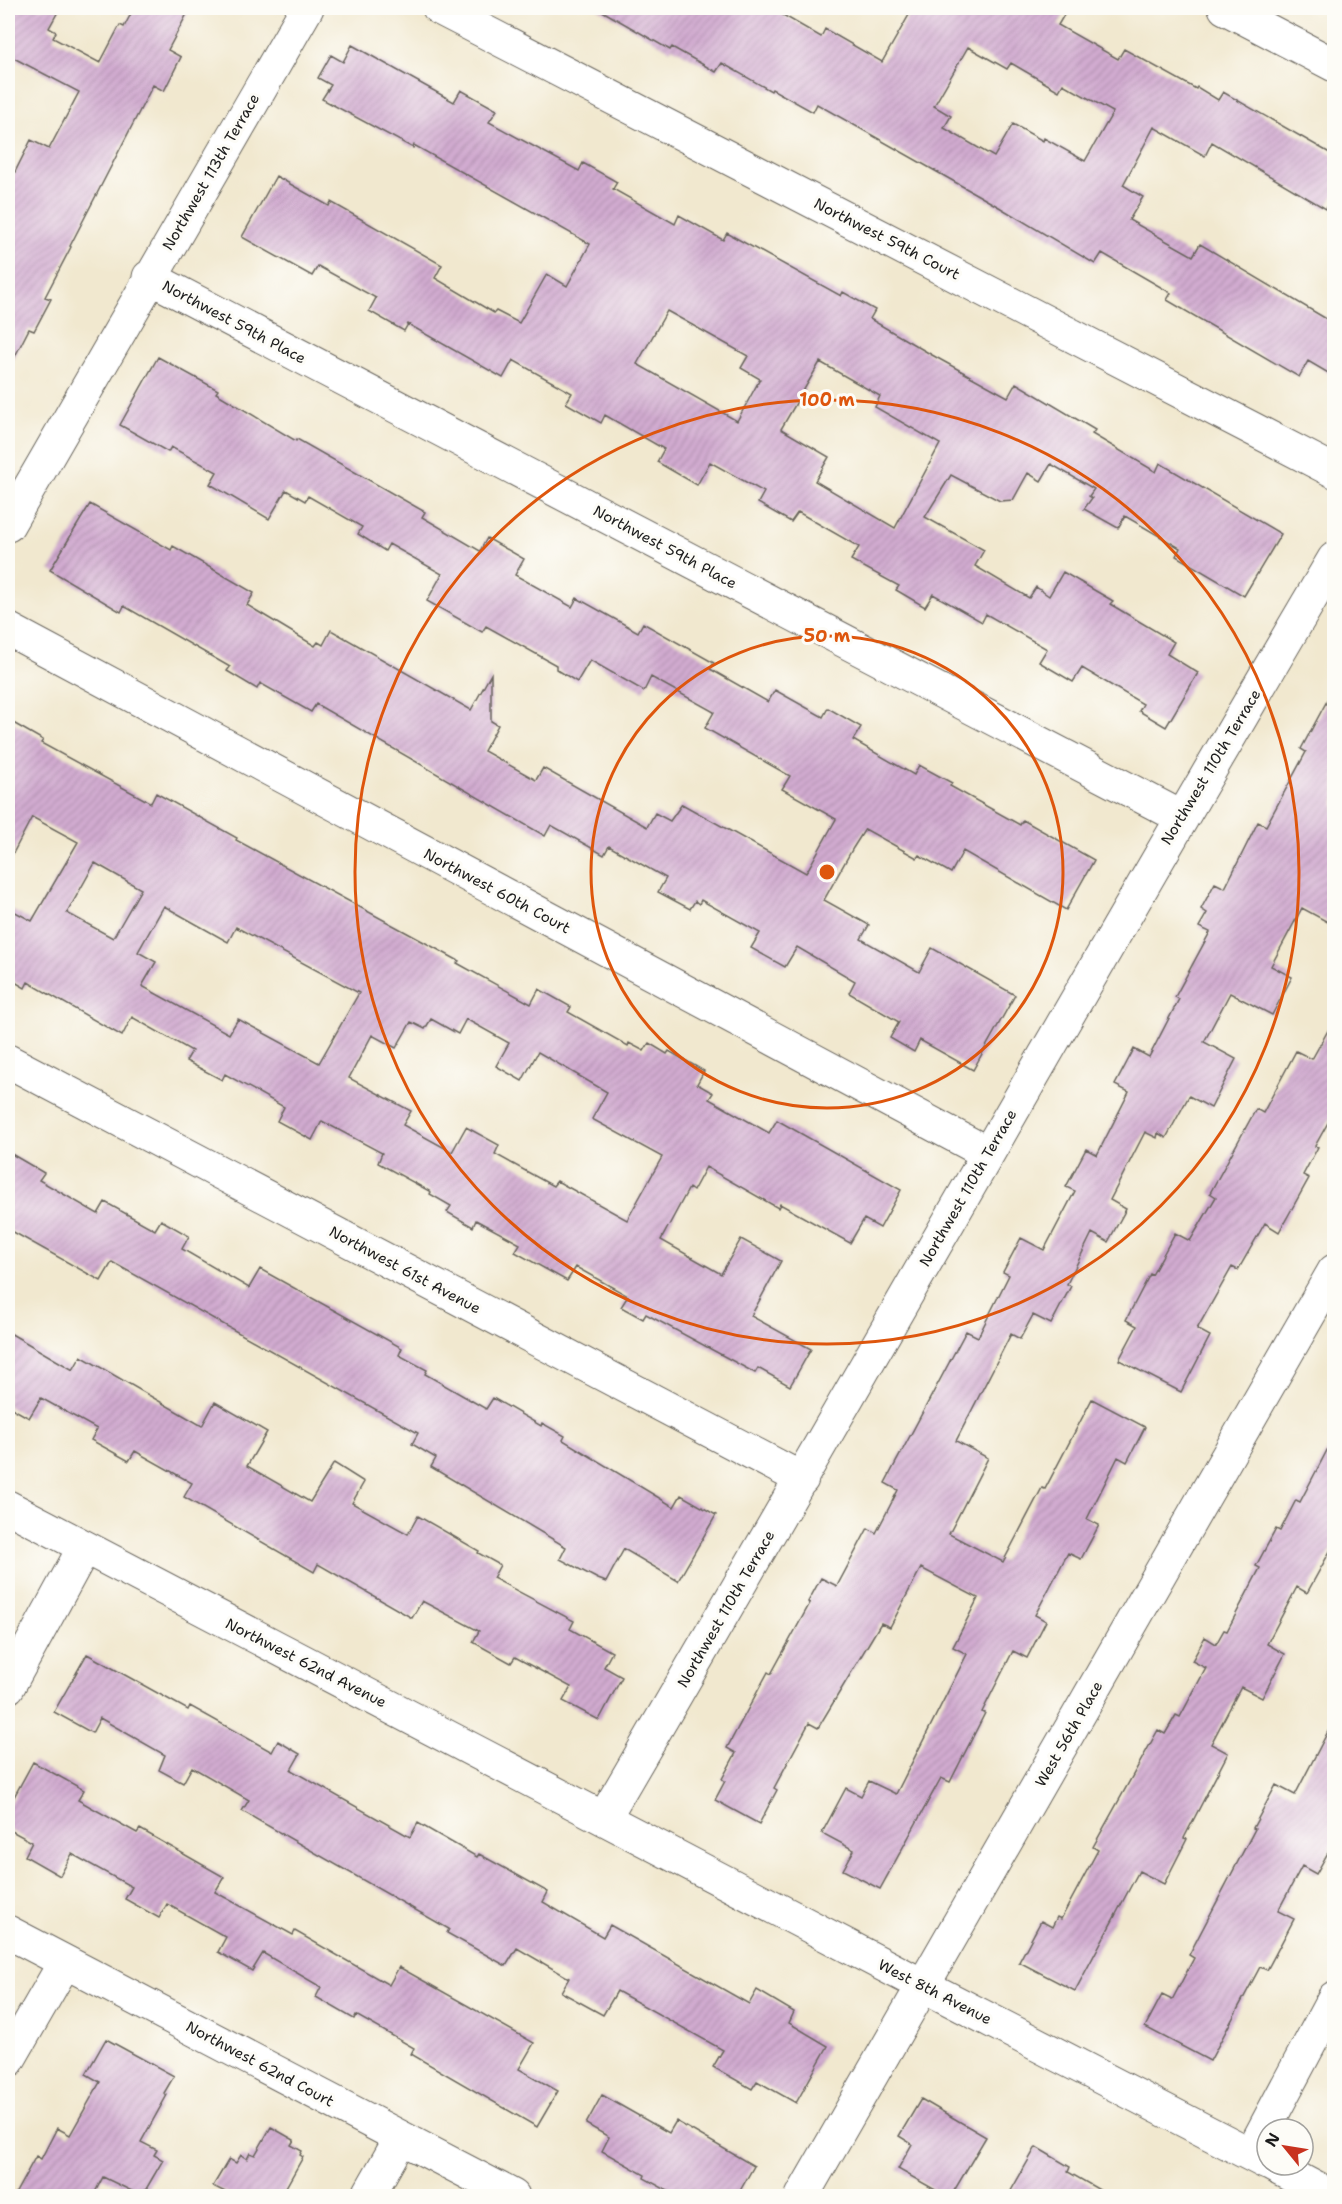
<svg xmlns="http://www.w3.org/2000/svg" width="1342" height="2204" viewBox="0 0 1342 2204" font-family="'Shantell Sans',sans-serif">
<defs>
<pattern id="building-hatch" width="6" height="6" patternUnits="userSpaceOnUse" patternTransform="scale(1.5)"><rect width="6" height="6" fill="#d1abd0"/><path d="M-1 1l2-2M0 6l6-6M5 7l2-2" fill="none" stroke="#b393b2"/></pattern>
</defs>
<rect width="100%" height="100%" fill="#fdfcf7"/>
<filter id="ink" filterUnits="userSpaceOnUse"><feTurbulence type="fractalNoise" baseFrequency=".0167" numOctaves="2"/><feDisplacementMap in="SourceGraphic" scale="12" xChannelSelector="R" yChannelSelector="G"/><feConvolveMatrix kernelMatrix="1 2 1 2 8 2 1 2 1" color-interpolation-filters="sRGB"/></filter>
<filter id="wash" filterUnits="userSpaceOnUse"><feTurbulence type="fractalNoise" baseFrequency=".008" numOctaves="4" result="noise"/><feDisplacementMap in="SourceGraphic" scale="24" xChannelSelector="R" yChannelSelector="G"/><feGaussianBlur stdDeviation="1.35" result="paint"/><feColorMatrix in="noise" values="0 0 0 0 0 0 0 0 0 0 0 0 0 0 0 0 0 1.4 0 .05"/><feComposite in="paint" operator="in"/></filter>
<g filter="url(#wash)">
<rect width="100%" height="100%" fill="#f1e8cf"/>
<g id="blocks">
<path fill="url(#building-hatch)" fill-rule="evenodd" d="M 8,8 L 60,8 L 49,28 L 56,32 L 53,38 L 100,63 L 120,25 L 124,27 L 134,8 L 190,8 L 168,50 L 181,57 L 164,91 L 153,85 L 70,246 L 71,247 L 45,297 L 51,299 L 34,331 L 29,329 L 8,370 L 8,186 L 31,140 L 49,149 L 79,92 L 8,55 Z
M 597,8 L 771,8 L 821,37 L 825,29 L 882,62 L 913,8 L 1068,8 L 1058,25 L 1118,59 L 1124,49 L 1196,89 L 1197,87 L 1218,100 L 1223,92 L 1335,156 L 1335,193 L 1326,209 L 1212,142 L 1205,156 L 1154,127 L 1123,185 L 1143,197 L 1129,220 L 1193,256 L 1200,244 L 1335,324 L 1335,377 L 1308,361 L 1299,377 L 1167,300 L 1171,293 L 1102,253 L 1095,264 L 999,207 L 817,104 L 813,112 L 772,89 L 771,91 L 722,63 L 716,72 L 672,47 L 670,50 ZM 968,47 L 1007,69 L 1011,63 L 1059,91 L 1063,84 L 1113,112 L 1085,161 L 1044,138 L 1043,141 L 1013,124 L 994,157 L 944,128 L 951,116 L 934,106 Z
M 352,45 L 454,102 L 461,90 L 497,110 L 489,122 L 579,171 L 583,163 L 617,182 L 613,189 L 675,224 L 679,215 L 723,240 L 727,233 L 841,296 L 843,292 L 875,310 L 870,319 L 932,355 L 1008,397 L 1016,383 L 1095,430 L 1092,434 L 1156,472 L 1160,463 L 1281,534 L 1244,596 L 1176,556 L 1180,548 L 1125,516 L 1118,528 L 1084,509 L 1092,498 L 1089,496 L 1094,489 L 1051,464 L 1041,481 L 1028,473 L 1013,500 L 1000,501 L 951,475 L 925,517 L 984,550 L 975,566 L 1029,598 L 1036,587 L 1049,596 L 1063,572 L 1113,601 L 1110,604 L 1174,642 L 1167,654 L 1198,673 L 1166,727 L 1139,711 L 1143,704 L 1082,668 L 1073,682 L 1039,662 L 1047,649 L 986,614 L 982,622 L 933,594 L 925,607 L 896,590 L 899,586 L 851,560 L 859,547 L 798,512 L 791,522 L 758,503 L 764,492 L 710,462 L 697,485 L 657,462 L 664,449 L 605,415 L 601,423 L 566,403 L 572,393 L 513,360 L 503,378 L 408,324 L 404,331 L 369,311 L 376,298 L 318,266 L 312,276 L 242,237 L 276,176 L 329,206 L 331,202 L 442,265 L 435,278 L 494,313 L 496,311 L 519,323 L 547,274 L 567,286 L 590,244 L 414,145 L 413,148 L 322,99 L 331,85 L 318,78 L 331,55 L 343,62 ZM 667,311 L 748,356 L 741,368 L 760,379 L 737,421 L 637,364 ZM 820,362 L 880,396 L 875,407 L 940,444 L 895,528 L 815,481 L 829,457 L 781,429 Z
M 158,357 L 218,390 L 216,393 L 296,441 L 297,439 L 425,512 L 422,517 L 480,551 L 487,538 L 524,559 L 515,575 L 572,607 L 577,598 L 638,632 L 643,623 L 714,663 L 710,669 L 768,702 L 775,690 L 823,717 L 828,708 L 861,727 L 853,740 L 914,775 L 919,765 L 952,783 L 950,786 L 1020,825 L 1023,820 L 1094,860 L 1066,910 L 963,851 L 951,873 L 919,855 L 917,858 L 865,829 L 853,848 L 824,900 L 869,925 L 861,939 L 919,972 L 932,948 L 1015,995 L 973,1070 L 920,1040 L 914,1052 L 890,1038 L 899,1022 L 849,993 L 855,981 L 797,947 L 785,967 L 751,948 L 760,933 L 701,900 L 699,904 L 695,901 L 690,909 L 658,892 L 666,878 L 609,846 L 604,855 L 551,825 L 545,836 L 316,704 L 311,712 L 260,683 L 257,689 L 227,671 L 230,667 L 124,606 L 121,612 L 50,570 L 90,504 L 171,550 L 173,546 L 254,593 L 247,605 L 315,646 L 318,642 L 323,645 L 331,630 L 471,710 L 491,674 L 491,721 L 498,725 L 484,751 L 536,780 L 543,768 L 647,827 L 655,813 L 670,821 L 682,804 L 806,873 L 836,819 L 782,789 L 790,776 L 705,728 L 714,712 L 651,677 L 644,691 L 590,660 L 577,682 L 556,669 L 556,665 L 486,626 L 482,632 L 427,601 L 442,574 L 389,544 L 385,551 L 358,534 L 362,527 L 308,496 L 305,501 L 286,490 L 269,519 L 210,484 L 217,472 L 171,447 L 168,452 L 120,425 Z
M 1335,686 L 1335,926 L 1302,908 L 1271,966 L 1292,977 L 1272,1015 L 1230,993 L 1204,1042 L 1236,1059 L 1211,1108 L 1189,1096 L 1166,1138 L 1158,1133 L 1157,1138 L 1145,1132 L 1110,1200 L 1126,1209 L 1108,1242 L 1092,1233 L 1067,1284 L 1071,1286 L 1051,1324 L 1033,1315 L 1020,1339 L 1011,1334 L 956,1441 L 988,1458 L 949,1534 L 1003,1562 L 1042,1488 L 1045,1489 L 1092,1399 L 1145,1427 L 1127,1462 L 1118,1457 L 1087,1519 L 1099,1525 L 1081,1559 L 1068,1553 L 1035,1615 L 1046,1621 L 1027,1658 L 1013,1651 L 982,1712 L 985,1713 L 950,1782 L 941,1778 L 880,1889 L 843,1870 L 854,1850 L 822,1833 L 846,1788 L 861,1796 L 869,1781 L 896,1794 L 967,1654 L 953,1647 L 978,1598 L 921,1568 L 890,1627 L 881,1623 L 818,1728 L 809,1723 L 774,1788 L 777,1790 L 759,1824 L 715,1800 L 725,1781 L 722,1779 L 736,1753 L 727,1748 L 768,1672 L 771,1674 L 810,1603 L 808,1602 L 821,1578 L 837,1586 L 868,1528 L 876,1533 L 898,1490 L 885,1483 L 966,1331 L 978,1337 L 1009,1275 L 1003,1272 L 1021,1238 L 1044,1250 L 1075,1191 L 1066,1187 L 1086,1149 L 1097,1155 L 1129,1092 L 1115,1085 L 1134,1049 L 1149,1057 L 1179,999 L 1175,997 L 1210,932 L 1199,927 L 1207,913 L 1201,909 L 1215,883 L 1225,888 L 1258,822 L 1266,826 L 1306,752 L 1301,749 Z
M 8,720 L 43,740 L 41,743 L 151,803 L 156,793 L 237,838 L 236,840 L 459,961 L 457,963 L 531,1004 L 539,989 L 571,1007 L 568,1012 L 628,1046 L 629,1043 L 644,1051 L 649,1043 L 667,1054 L 669,1051 L 704,1071 L 697,1084 L 713,1093 L 709,1099 L 769,1133 L 777,1120 L 901,1190 L 880,1228 L 864,1219 L 850,1243 L 780,1204 L 778,1208 L 706,1167 L 693,1191 L 689,1188 L 661,1240 L 721,1274 L 741,1239 L 781,1261 L 751,1316 L 811,1349 L 790,1386 L 758,1368 L 755,1373 L 646,1314 L 643,1319 L 621,1307 L 628,1296 L 576,1267 L 567,1281 L 515,1252 L 520,1244 L 476,1220 L 473,1227 L 447,1212 L 451,1206 L 430,1194 L 431,1192 L 378,1163 L 382,1153 L 322,1121 L 312,1140 L 277,1121 L 284,1107 L 225,1074 L 222,1080 L 186,1061 L 192,1051 L 132,1017 L 122,1036 L 28,982 L 25,988 L 8,978 L 8,908 L 32,921 L 78,842 L 32,817 L 8,863 ZM 95,863 L 141,889 L 113,938 L 67,913 ZM 164,906 L 228,942 L 236,927 L 359,993 L 319,1063 L 238,1019 L 229,1034 L 142,986 L 156,962 L 138,952 ZM 431,1019 L 458,1034 L 466,1019 L 509,1043 L 496,1066 L 522,1081 L 538,1052 L 607,1092 L 592,1119 L 662,1157 L 627,1220 L 557,1181 L 553,1186 L 495,1154 L 499,1145 L 466,1127 L 452,1152 L 403,1125 L 411,1111 L 349,1078 L 372,1035 L 396,1048 L 411,1022 L 425,1029 Z
M 1335,1018 L 1335,1110 L 1315,1146 L 1318,1147 L 1303,1175 L 1309,1178 L 1279,1232 L 1265,1223 L 1238,1270 L 1232,1267 L 1197,1329 L 1210,1336 L 1181,1392 L 1119,1360 L 1137,1326 L 1126,1320 L 1150,1274 L 1152,1275 L 1175,1233 L 1190,1241 L 1216,1197 L 1210,1193 L 1256,1109 L 1263,1113 L 1296,1051 L 1312,1059 Z
M 8,1152 L 44,1173 L 39,1180 L 98,1214 L 105,1202 L 155,1230 L 161,1220 L 189,1236 L 182,1249 L 249,1288 L 260,1269 L 402,1348 L 399,1355 L 427,1370 L 425,1374 L 486,1409 L 493,1398 L 541,1426 L 542,1423 L 565,1436 L 563,1440 L 674,1507 L 681,1495 L 716,1515 L 678,1581 L 624,1549 L 606,1582 L 598,1579 L 560,1559 L 566,1547 L 431,1467 L 436,1458 L 412,1444 L 418,1433 L 112,1262 L 101,1281 L 8,1229 Z
M 8,1332 L 73,1370 L 81,1356 L 202,1426 L 215,1402 L 267,1432 L 247,1466 L 310,1502 L 334,1463 L 364,1482 L 352,1503 L 408,1534 L 418,1516 L 479,1551 L 478,1553 L 500,1565 L 493,1578 L 574,1621 L 570,1629 L 612,1652 L 604,1667 L 622,1677 L 599,1720 L 563,1701 L 571,1687 L 515,1657 L 511,1663 L 473,1642 L 479,1631 L 422,1601 L 412,1618 L 318,1564 L 314,1572 L 184,1497 L 192,1483 L 135,1451 L 129,1461 L 91,1440 L 97,1429 L 41,1398 L 29,1418 L 8,1406 Z
M 1335,1435 L 1335,1542 L 1307,1593 L 1297,1587 L 1267,1644 L 1285,1654 L 1262,1698 L 1241,1687 L 1211,1744 L 1228,1753 L 1184,1838 L 1187,1839 L 1164,1884 L 1139,1871 L 1075,1991 L 1019,1962 L 1041,1921 L 1052,1927 L 1057,1917 L 1061,1919 L 1098,1850 L 1093,1847 L 1158,1730 L 1165,1734 L 1176,1715 L 1180,1717 L 1206,1668 L 1192,1661 L 1205,1637 L 1216,1644 L 1224,1630 L 1227,1631 L 1260,1568 L 1256,1566 L 1276,1529 L 1280,1531 L 1296,1500 L 1300,1502 Z
M 87,1654 L 188,1710 L 190,1706 L 272,1752 L 278,1741 L 300,1754 L 291,1770 L 410,1837 L 418,1823 L 477,1857 L 479,1854 L 548,1892 L 543,1902 L 603,1937 L 610,1925 L 749,2004 L 757,1990 L 794,2012 L 789,2023 L 828,2046 L 796,2103 L 757,2081 L 752,2089 L 713,2067 L 723,2050 L 617,1991 L 603,2015 L 561,1992 L 569,1978 L 517,1948 L 506,1966 L 447,1933 L 449,1929 L 242,1811 L 249,1800 L 192,1767 L 183,1783 L 159,1770 L 165,1755 L 100,1718 L 92,1733 L 54,1712 Z
M 1335,1718 L 1335,1840 L 1316,1874 L 1302,1866 L 1278,1911 L 1294,1919 L 1267,1970 L 1260,1967 L 1210,2061 L 1145,2027 L 1162,1995 L 1172,2000 L 1194,1958 L 1189,1955 L 1255,1829 L 1253,1828 L 1276,1785 L 1295,1795 Z
M 33,1762 L 84,1790 L 78,1800 L 137,1833 L 140,1829 L 224,1877 L 215,1892 L 293,1935 L 295,1931 L 389,1985 L 399,1967 L 534,2043 L 519,2069 L 558,2091 L 537,2127 L 411,2054 L 414,2048 L 356,2015 L 354,2019 L 316,1997 L 321,1987 L 263,1953 L 252,1971 L 218,1952 L 226,1937 L 167,1904 L 159,1918 L 125,1899 L 132,1887 L 72,1854 L 60,1876 L 25,1856 L 32,1842 L 8,1829 L 8,1808 Z
M 106,2039 L 174,2076 L 164,2093 L 167,2095 L 141,2142 L 157,2150 L 154,2155 L 163,2160 L 142,2196 L 103,2177 L 93,2196 L 14,2196 L 36,2156 L 41,2159 L 57,2128 L 70,2135 L 100,2082 L 86,2074 Z
M 602,2095 L 669,2133 L 676,2121 L 754,2166 L 737,2196 L 677,2196 L 644,2178 L 645,2175 L 602,2151 L 609,2137 L 586,2124 Z
M 921,2099 L 986,2137 L 951,2196 L 946,2196 L 898,2169 L 912,2144 L 899,2136 Z
M 271,2127 L 294,2140 L 291,2145 L 302,2151 L 300,2155 L 303,2157 L 281,2196 L 233,2196 L 213,2186 L 229,2159 L 236,2163 L 241,2155 L 247,2159 L 250,2153 L 255,2155 Z
M 1036,2147 L 1070,2167 L 1068,2172 L 1110,2196 L 1008,2196 Z"/>
</g>
</g>
<g filter="url(#ink)">
<use href="#blocks" fill-opacity="0" stroke="#67635b" stroke-width="1.5"/>
<g fill="none" stroke-linecap="round" stroke-linejoin="round">
<g stroke="#67635b" stroke-width="35">
<path id="street" d="M 439,8 L 1334,471
M 1225,8 L 1334,65
M 149,277 L 1181,817
M 8,525 L 307,8
M 8,629 L 987,1153
M 8,1061 L 802,1479
M 8,1687 L 84,1548
M 604,1818 C 849,1399 1087,976 1334,559
M 8,1932 L 513,2196
M 8,2061 L 65,1962
M 1251,2154 L 1334,1998
M 368,2196 L 401,2138"/>
</g>
<g stroke="#67635b" stroke-width="35">
<path id="secondary" d="M 8,1507 L 924,1986 L 1267,2163
M 1272,2165 L 1330,2196
M 802,2196 L 1334,1271"/>
</g>
<use href="#street" stroke="#fff" stroke-width="33"/>
<use href="#secondary" stroke="#fff" stroke-width="33"/>
</g>
</g>
<g fill="none" stroke="#de560d" stroke-width="3">
<circle cx="827" cy="872" r="236"/>
<circle cx="827" cy="872" r="472"/>
</g>
<g text-anchor="middle" stroke-width="6" stroke-linejoin="round" paint-order="stroke">
<g font-size="15" fill="#1c1c1c" stroke="#fdfcf7">
<text transform="translate(211 172) rotate(-60)" y="5">Northwest 113th Terrace</text>
<text transform="translate(887 239) rotate(27)" y="5">Northwest 59th Court</text>
<text transform="translate(234 322) rotate(28)" y="5">Northwest 59th Place</text>
<text transform="translate(665 547) rotate(28)" y="5">Northwest 59th Place</text>
<text transform="translate(1211 767) rotate(-59)" y="5">Northwest 110th Terrace</text>
<text transform="translate(497 891) rotate(28)" y="5">Northwest 60th Court</text>
<text transform="translate(968 1188) rotate(-60)" y="5">Northwest 110th Terrace</text>
<text transform="translate(405 1270) rotate(28)" y="5">Northwest 61st Avenue</text>
<text transform="translate(726 1609) rotate(-60)" y="5">Northwest 110th Terrace</text>
<text transform="translate(306 1663) rotate(27)" y="5">Northwest 62nd Avenue</text>
<text transform="translate(1069 1734) rotate(-60)" y="5">West 56th Place</text>
<text transform="translate(935 1992) rotate(27)" y="5">West 8th Avenue</text>
<text transform="translate(260 2064) rotate(28)" y="5">Northwest 62nd Court</text>
</g>
</g>
<circle cx="827" cy="872" r="9" fill="#de560d" stroke="#fdfcf7" stroke-width="3"/>
<g font-size="18" text-anchor="middle" font-weight="bold" fill="#de560d" stroke="#fdfcf7" stroke-width="6" stroke-linejoin="round" paint-order="stroke">
<text x="827" y="406">100 m</text>
<text x="827" y="642">50 m</text>
</g>
<rect width="1342" height="2204" fill="none" stroke="#fdfcf7" stroke-width="30"/>
<g transform="translate(1285 2147) rotate(300)"><circle r="28" fill="#fdfcf7" stroke="#a3a29f" stroke-width="1.5"/>
<path d="M0-4.5L10 22L0 15L-10 22Z" fill="#c8321e"/>
<text y="-9" font-size="16" font-weight="bold" text-anchor="middle" fill="#1c1c1c">N</text>
</g>
</svg>
